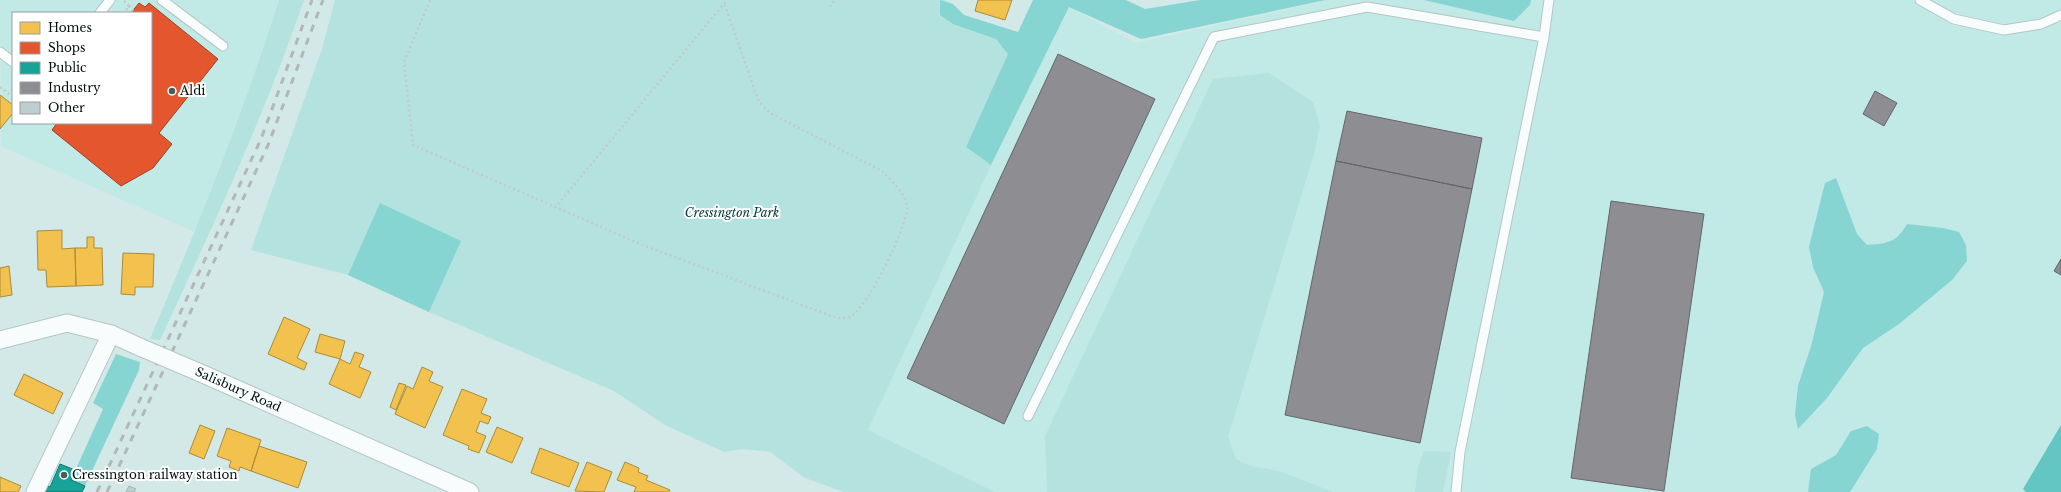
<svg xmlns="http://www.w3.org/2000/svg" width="2061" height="492" viewBox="0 0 2061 492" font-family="'Libre Baskerville',serif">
<rect width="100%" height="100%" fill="#d2e9e8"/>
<path fill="#c1e9e6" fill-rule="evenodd" d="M 0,0 L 279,0 L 258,68 L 195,232 L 1,146 ZM 13,13 L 151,13 L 151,123 L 13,123 Z
M 1329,0 L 1424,0 L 1514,21 L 1530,5 L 1531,0 L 2061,0 L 2061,492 L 995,492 L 868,430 L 968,211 L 1069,7 L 1136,43 Z"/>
<path fill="#b4e2df" d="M 279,0 L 304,0 C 264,117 212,228 160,340 L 150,339 C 197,227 243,115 279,0 Z
M 335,0 L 944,0 L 953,4 L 964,15 L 1018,33 L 966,147 L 991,165 L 868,430 L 995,492 L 844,492 L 805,478 L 770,452 L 742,449 L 724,452 L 665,425 L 614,391 L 429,312 L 348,275 L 251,250 L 322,49 Z
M 1269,73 L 1313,102 L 1320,126 L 1314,154 L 1228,437 L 1236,459 L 1250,466 L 1279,471 L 1333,492 L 1047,492 L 1045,436 L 1213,79 Z
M 1424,451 L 1451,452 L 1443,492 L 1415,492 L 1418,467 Z"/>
<path fill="#86d5d2" d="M 940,0 L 953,4 L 964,15 L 1018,32 L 1033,0 L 1126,0 L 1145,9 L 1200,0 L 1326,0 L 1141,39 L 1069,7 L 991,165 L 966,147 L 1008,54 L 996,39 L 953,24 L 940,15 Z
M 1424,0 L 1531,0 L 1530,5 L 1514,21 Z
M 1836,178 L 1857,234 L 1867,245 C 1887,244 1897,242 1907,224 L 1943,228 L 1959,232 L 1966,245 L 1967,261 L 1952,280 L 1899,324 L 1863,348 L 1827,398 L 1798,429 L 1795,415 L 1798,386 L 1812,343 L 1824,292 L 1813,267 L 1809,247 L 1825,183 Z
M 380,203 L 461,241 L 429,312 L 348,275 Z
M 116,354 L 140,362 L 139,370 L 85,486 L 71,480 L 103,409 L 93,403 Z
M 1867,426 L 1879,434 L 1877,449 L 1850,492 L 1808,492 L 1811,469 L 1836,455 L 1851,431 Z"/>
<path fill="#63c6c2" d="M 2061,425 L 2061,492 L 2026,492 L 2023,489 Z"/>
<path fill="#f2c14e" stroke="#aa8c3b" d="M 978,0 L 1012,0 L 1005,20 L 975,11 Z
M 0,95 L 13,105 L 13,113 L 0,129 Z
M 62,230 L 62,249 L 75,248 L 76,286 L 47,287 L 46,270 L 38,270 L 37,231 Z
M 87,237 L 94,237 L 94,248 L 102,248 L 103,285 L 76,286 L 75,248 L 87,248 Z
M 123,253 L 154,254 L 153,287 L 135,287 L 135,295 L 121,294 Z
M 9,266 L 12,295 L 0,297 L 0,268 Z
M 284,317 L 310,329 L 297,358 L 307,363 L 304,370 L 268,354 Z
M 320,334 L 345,341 L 340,359 L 315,352 Z
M 355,352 L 364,355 L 359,367 L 371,372 L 360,398 L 329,384 L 340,359 L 350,364 Z
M 422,367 L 433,372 L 429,381 L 443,387 L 425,428 L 395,414 L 407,386 L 413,389 Z
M 24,374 L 63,393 L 53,414 L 14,395 Z
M 399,383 L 406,385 L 396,410 L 390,407 Z
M 462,389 L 487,399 L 481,413 L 491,417 L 488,424 L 480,421 L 476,432 L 486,436 L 479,453 L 468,449 L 469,446 L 443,435 Z
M 200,425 L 215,431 L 204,459 L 189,453 Z
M 497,427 L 523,438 L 512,463 L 486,452 Z
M 227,428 L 261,440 L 251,471 L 240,467 L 239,471 L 229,467 L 231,461 L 217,456 Z
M 259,446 L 307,462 L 298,488 L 251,471 Z
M 540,448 L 579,463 L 569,487 L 531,473 Z
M 587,462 L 612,472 L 604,492 L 575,491 Z
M 625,462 L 639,468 L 638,472 L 648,476 L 646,480 L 670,490 L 669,492 L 634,492 L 636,487 L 617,480 Z
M 0,477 L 21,486 L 18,492 L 0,492 Z"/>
<path fill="#e4572e" stroke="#a04125" d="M 139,3 L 145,7 L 149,3 L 218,59 L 159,133 L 172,144 L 153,168 L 121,186 L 52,130 L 57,123 L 151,123 L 151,13 L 131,13 Z"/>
<path fill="#17a398" stroke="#11776f" d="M 60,464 L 75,470 L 71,480 L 85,486 L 82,492 L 43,492 L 46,485 L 50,487 Z"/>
<path fill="#8d8d92" stroke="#63676b" d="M 1058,54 L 1155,99 L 1004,424 L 907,378 Z
M 1875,91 L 1897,103 L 1884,126 L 1863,114 Z
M 1347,111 L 1482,138 L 1472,189 L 1336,161 Z
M 1336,161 L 1472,189 L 1420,443 L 1285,415 Z
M 1611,201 L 1704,214 L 1664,491 L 1571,478 Z
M 2061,259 L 2061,275 L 2054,271 Z"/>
<path fill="#bccecd" stroke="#a3b5b4" d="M 129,486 L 136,489 L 134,492 L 126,492 Z"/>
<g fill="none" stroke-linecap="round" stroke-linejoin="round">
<g stroke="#b5c6c5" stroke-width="11">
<path id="service" d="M 162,0 L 223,46
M 1920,0 L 1954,19 L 2004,30 L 2041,24 L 2061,15
M 100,13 L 110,0
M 0,52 L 13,62
M 1028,416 L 1214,37 L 1367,7 L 1544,37
M 1456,492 L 1460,452 L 1544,37 L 1549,0"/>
</g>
<g stroke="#b5c6c5" stroke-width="19">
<g id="minor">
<path d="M 0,340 L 67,323 L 111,334 L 142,348"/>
<path id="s1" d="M 196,371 L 470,492"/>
<path d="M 35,492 L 111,334"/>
</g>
</g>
<path stroke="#c2caca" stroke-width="2.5" stroke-dasharray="2 3" stroke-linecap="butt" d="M 430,0 L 404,62 L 413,145 L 640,244 L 837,318 C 842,318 848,318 852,316 C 869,303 906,230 907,208 C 907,195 891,180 882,171 L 770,113 L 759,102 L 724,3
M 124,1 L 129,6 L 124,13
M 129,6 L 133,11
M 830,7 L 834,0
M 0,87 L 13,97
M 555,208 L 727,0"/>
<use href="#service" stroke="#f8fcfc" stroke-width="9"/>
<use href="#minor" stroke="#f8fcfc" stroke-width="17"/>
<path stroke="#b2b7b7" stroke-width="3" stroke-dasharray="7 7" stroke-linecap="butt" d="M 97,492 L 261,139 L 312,0
M 107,492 L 268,145 L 323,0"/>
<g stroke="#b5c6c5" stroke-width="19" stroke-linecap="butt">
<path id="minor-bridge" d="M 142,348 L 196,371"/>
</g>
<use href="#minor-bridge" stroke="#f8fcfc" stroke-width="17"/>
</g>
<g fill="#4b5b5b" stroke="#fff" stroke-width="1.5">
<circle cx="172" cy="91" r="4"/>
<circle cx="64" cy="475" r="4"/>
</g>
<g text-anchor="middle" stroke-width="4" stroke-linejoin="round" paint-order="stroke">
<g font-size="12" fill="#020f0f" stroke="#fff" text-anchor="start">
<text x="180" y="95">Aldi</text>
<text x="72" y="479">Cressington railway station</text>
</g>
<g font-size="12" font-style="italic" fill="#003a38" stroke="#fff">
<text x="732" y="217">Cressington Park</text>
</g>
<g font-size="12" fill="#020f0f" stroke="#fff">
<text dy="4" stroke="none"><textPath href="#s1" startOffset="46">Salisbury Road</textPath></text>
</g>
</g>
<rect x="12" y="12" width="140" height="112" fill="#ffffff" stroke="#9a9f9f"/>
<rect x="20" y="22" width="20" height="12" fill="#f2c14e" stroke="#9a9f9f"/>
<text x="48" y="32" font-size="12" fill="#020f0f">Homes</text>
<rect x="20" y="42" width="20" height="12" fill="#e4572e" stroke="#9a9f9f"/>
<text x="48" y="52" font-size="12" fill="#020f0f">Shops</text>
<rect x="20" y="62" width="20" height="12" fill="#17a398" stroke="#9a9f9f"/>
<text x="48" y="72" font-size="12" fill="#020f0f">Public</text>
<rect x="20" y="82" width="20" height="12" fill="#8d8d92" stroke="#9a9f9f"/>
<text x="48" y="92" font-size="12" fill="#020f0f">Industry</text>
<rect x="20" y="102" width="20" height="12" fill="#bccecd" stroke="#9a9f9f"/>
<text x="48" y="112" font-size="12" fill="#020f0f">Other</text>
</svg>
